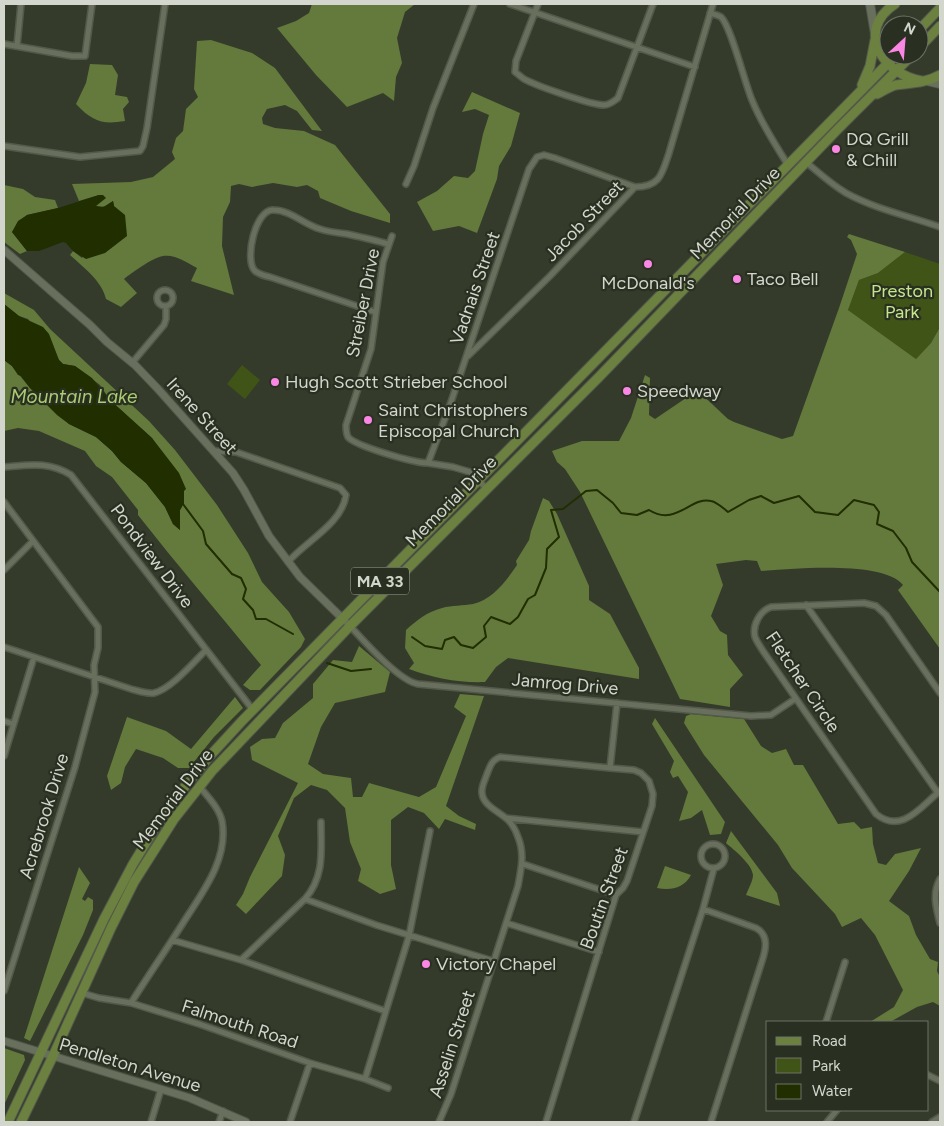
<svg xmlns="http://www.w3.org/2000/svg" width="944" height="1126" viewBox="0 0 944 1126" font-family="Figtree,sans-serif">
<rect width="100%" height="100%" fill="#343b2b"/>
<path fill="#415417" d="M 905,252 L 940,264 L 940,327 L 931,343 L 916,359 L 848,310 L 859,280 L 878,273 Z
M 242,365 L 260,380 L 245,399 L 227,384 Z"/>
<path fill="#64793c" d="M 312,4 L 415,4 L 405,12 L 397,38 L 402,63 L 396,77 L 394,101 L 383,93 L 347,107 L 316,75 L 277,28 L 296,21 L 309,13 Z
M 211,40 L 252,53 L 275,68 L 322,131 L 312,130 L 297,111 L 285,105 L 267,109 L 262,118 L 263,124 L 275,128 L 304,131 L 335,145 L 390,214 L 390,223 L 351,211 L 320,198 L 318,191 L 307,185 L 297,187 L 273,183 L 252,187 L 239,184 L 231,186 L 230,202 L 223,217 L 222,246 L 234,295 L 191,281 L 197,268 C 188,263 175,254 163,256 C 152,258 133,272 124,279 L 137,293 L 121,307 L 106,299 C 102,281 83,267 70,255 L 73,251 L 82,258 L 114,206 L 113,201 C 106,205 103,209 95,206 L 99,195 L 79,201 L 72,184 L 131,182 L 153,177 L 175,159 L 172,152 L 176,138 L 183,131 L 186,109 L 198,97 L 194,89 L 197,41 Z
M 90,64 L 112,65 L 118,75 L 115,95 L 127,97 L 129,102 L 123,109 L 125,121 C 102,125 92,121 76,104 L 86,83 Z
M 472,92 L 520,113 L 511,146 L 499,166 L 497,179 L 477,233 L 459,226 L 433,231 L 417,202 L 437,191 L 454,176 L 468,178 L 475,171 L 483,134 L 489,115 L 475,109 L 462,112 Z
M 4,185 L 23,189 L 35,197 L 55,200 L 58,208 L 27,215 L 12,232 L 27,251 L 20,254 L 4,242 Z
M 849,234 L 905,252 L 878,273 L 859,280 L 848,310 L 916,359 L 931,343 L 940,327 L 940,649 L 898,590 L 903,585 C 883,560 792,569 761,571 L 757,561 L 746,560 L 716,564 L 723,585 L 711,616 L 720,631 L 727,635 L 728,655 L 743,675 L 730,689 L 730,707 L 680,699 L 580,492 L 565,469 L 557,462 L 552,451 L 582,441 L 619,441 L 631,418 L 645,375 L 650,378 L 649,415 L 655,419 L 686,398 L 695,388 L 728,419 L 734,422 L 782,439 L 793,436 L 839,308 L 857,254 L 851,240 L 847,237 Z
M 4,293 L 34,310 L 50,329 L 149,421 L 175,450 L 217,505 L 248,553 L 262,582 L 289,612 L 305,639 L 301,647 L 260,690 L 250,690 L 243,685 L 261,665 C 220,615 178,566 138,515 L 138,510 L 112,477 L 96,466 L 85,451 L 39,431 L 18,428 L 4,431 L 4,360 L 12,366 L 30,388 L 69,424 L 96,437 L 112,451 L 121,462 L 146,483 L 165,507 L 173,524 L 180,530 L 180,510 L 184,503 L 184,491 L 152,438 L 110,400 L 100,385 L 75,366 L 63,364 L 59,360 L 28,319 L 19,316 L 4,304 Z
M 543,498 L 549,501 L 557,514 L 589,586 L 589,600 L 610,614 L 639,668 L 639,679 L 508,658 L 496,667 L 485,682 C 459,683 433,678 409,669 L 414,663 L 405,648 L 406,630 C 417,620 427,612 442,608 C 452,605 463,606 473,604 C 493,599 506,581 517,565 L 516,561 L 529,540 L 531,531 Z
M 359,646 L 390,672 L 385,692 L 335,703 L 321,727 L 308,764 L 323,774 L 351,778 L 353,797 L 362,797 L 369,783 L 419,797 L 436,787 L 466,716 L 454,707 L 460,694 L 484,696 L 446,806 L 459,816 L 476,824 L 475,830 L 445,819 L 439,829 L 424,813 L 408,807 L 391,820 L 391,865 L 396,889 L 380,894 L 358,881 L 361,869 L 350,842 L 345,808 L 327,790 L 311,785 L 294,798 L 278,836 L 285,855 L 282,876 L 246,914 L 236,905 L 243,894 L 250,877 L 298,783 L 252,760 L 250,747 L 262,739 L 275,738 L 283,723 L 313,698 L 313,684 L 333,660 L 352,662 Z
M 235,697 L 243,708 L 214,737 L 189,768 L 178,768 L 163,758 L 136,749 L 125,767 L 121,783 L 111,790 L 107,776 L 127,717 L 166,731 L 191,749 Z
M 691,714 L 744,719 L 761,746 L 772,753 L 786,749 L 794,765 L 803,765 L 838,824 L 854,822 L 861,829 L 872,827 L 873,844 L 878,863 L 886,865 L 895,854 L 921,848 L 909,871 L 889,901 L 909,916 L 916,935 L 930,959 L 938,962 L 937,971 L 940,977 L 940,1006 L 933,1002 L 917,1007 L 890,1022 L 870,1022 L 894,1007 L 903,990 L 875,935 L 861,918 L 842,927 L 835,914 L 792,868 L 778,845 L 704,755 L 684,723 L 686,716 Z
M 655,718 L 725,822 L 721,834 L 710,835 L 702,810 L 691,818 L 679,821 L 688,792 L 678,776 L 673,778 L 670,772 L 674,761 L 652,724 Z
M 731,831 L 777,893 L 780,906 L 746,895 C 748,889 753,881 753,875 C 752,864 734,850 726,843 Z
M 665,866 L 691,875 C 684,888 671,891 657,888 Z
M 79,867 L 90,883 L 82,899 L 85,901 L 88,897 L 93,900 L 93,910 L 83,935 L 30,1041 L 24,1038 Z
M 4,1048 L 24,1055 L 25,1060 L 4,1105 Z"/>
<path fill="#202e00" d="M 99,195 L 103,195 L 106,198 L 96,206 L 104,207 L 113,201 L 114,206 L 125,215 L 127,236 L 105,253 L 86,259 L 73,251 L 66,243 L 63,242 L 39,251 L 27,251 L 12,232 L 18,221 L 27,215 L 58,208 Z
M 4,304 L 19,316 L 43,327 L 49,334 L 59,360 L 63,364 L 75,366 L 92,378 L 110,400 L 152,438 L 179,473 L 186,489 L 184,491 L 184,503 L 180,510 L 180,530 L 173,524 L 165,507 L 146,483 L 121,462 L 112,451 L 96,437 L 69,424 L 57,415 L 30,388 L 21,376 L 18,375 L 12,366 L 4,360 Z"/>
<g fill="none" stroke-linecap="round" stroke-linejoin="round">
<path stroke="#202e00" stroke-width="2" d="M 183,504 L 203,531 L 206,544 L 232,574 L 241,578 L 246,589 L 243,599 L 253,610 L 256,619 L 266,619 L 293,634
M 412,637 L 425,646 L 442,649 L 445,640 L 454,637 L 461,645 L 473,648 L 486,637 L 484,626 L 491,617 L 510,624 L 518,617 L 528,599 L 535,595 L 546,568 L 547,549 L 559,537 L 551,510 L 563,509 L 586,491 L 597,490 L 613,503 L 621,513 L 637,515 L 649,510 C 676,527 691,496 711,501 C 717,502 723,508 728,512 L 749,500 L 761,496 L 774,503 L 799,496 L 815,512 L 838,515 L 854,500 L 874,505 L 879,512 L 877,524 L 893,531 L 906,548 L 912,562 L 940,592
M 327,663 L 351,671 L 371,669"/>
<g stroke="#53584a" stroke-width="8">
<path id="minor" d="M 510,4 L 695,67
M 538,4 L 516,61 L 515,72 C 518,74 521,77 524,79 C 537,86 591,105 604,105 C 610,105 614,101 618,98 L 653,4
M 710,13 C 713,14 718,15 721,17 C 731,26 745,84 752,100 C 761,123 775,144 788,165
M 4,44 L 72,56 L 85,56 L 92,4
M 17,46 L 21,4
M 4,146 L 80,157 L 140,151 L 143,146 L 147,128 L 165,4
M 806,162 C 819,173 831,184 846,193 C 875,209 909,216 940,227
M 406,184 L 414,166 L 433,108 L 474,4
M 392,236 L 383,262 L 371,349 L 346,425 C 346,429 346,433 348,437 C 355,446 414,463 428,463
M157 298a8 8 0 1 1 16 0a8 8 0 1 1-16 0Z
M 375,312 L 270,277 C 265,276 259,274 255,271 C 244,261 255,208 274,210 C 290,210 305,225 320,229 C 329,232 338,233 347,234 C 361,237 375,240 388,244
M 468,356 L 550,276 L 635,187 C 660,187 662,174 669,153 L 713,4
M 132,363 L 164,325 L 166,319 L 166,306
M 214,451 L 236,452 L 340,488 L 346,495 C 342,524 306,541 288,562
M 4,467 C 29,465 48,461 71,475 L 253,710
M 486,488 L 470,472 L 453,467 L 428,463 L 450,405 L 529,169 L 537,157 L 544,155 L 555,158 L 635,187
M 4,502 L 98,627 L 98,648 L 94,665 L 95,692 L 75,767 L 4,991
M 4,570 L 33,541
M 806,605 L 938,793
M 350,626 C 364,641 399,681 418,684 L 751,716 L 771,715 L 795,699
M 4,647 L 131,689 C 138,691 146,694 154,693 C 171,689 193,663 206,650
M 940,693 L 886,615 L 876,606 L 864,603 L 771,607 C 760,611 752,625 755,637 C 757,642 760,646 763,651 L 876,814 C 902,835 921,806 940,791
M 4,721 L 13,724
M 4,756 L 34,657
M 506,818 L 643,832
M701 856a12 12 0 1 1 24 0a12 12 0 1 1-24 0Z
M 523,864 L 616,895
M 940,879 C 932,893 936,908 940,923
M 305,899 L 376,925 L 493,961
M 703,909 L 756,928 C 769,935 766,949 762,961 L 711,1122
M 506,923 L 599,952
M 172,940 L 241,960 L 385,1011
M 241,960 L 305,899 C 325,876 321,850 321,822
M 82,993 L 99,998 L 131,1003 L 199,1024 L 310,1063 L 365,1079 L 388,1088
M 131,1003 C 148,976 166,950 183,923 C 202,893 229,859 222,821 C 219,808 208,797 199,786
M 826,1022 L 845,962
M 928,1075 L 940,1081
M 365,1079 L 409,936 L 430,831
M 151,1122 L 161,1089
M 219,1122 L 223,1111
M 290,1122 L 310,1063
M 439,1122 L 451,1094 L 518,886 C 521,869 525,854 518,837 C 516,831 513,825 508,820 C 500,812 483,806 482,793 C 481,787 485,780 487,774 C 490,766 492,760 500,757 L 610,768 L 617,703
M 546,1122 L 616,895 L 623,888 L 627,881 L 652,806 L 653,794 L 649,781 L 641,773 L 634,770 L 610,768
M 634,1122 L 703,909 L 714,868
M 827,1122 L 837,1110
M 932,1122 L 940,1117"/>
</g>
<g stroke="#53584a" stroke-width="9">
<path id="tertiary" d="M 4,250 L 90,325 L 107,342 L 135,365 L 158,389 L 233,473 L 244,490 L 269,536 L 300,577 L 345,621
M 4,1041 L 190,1098 L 246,1122"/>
</g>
<g stroke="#53584a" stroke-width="10">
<path id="secondary" d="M 870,4 L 875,34
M 927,81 L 940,84"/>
</g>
<g stroke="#53584a" stroke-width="11">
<path id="primary" d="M 895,4 C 854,31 884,75 922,81
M 919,30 L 940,8
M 919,48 L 940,26
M 862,85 L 870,66 L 875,40
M 877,94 C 883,91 889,87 896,85 C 911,83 926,83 940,75
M 8,1122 L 104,919 L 133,864 L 155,828 L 179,794 L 208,758 L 242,721 L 896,55
M 21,1122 L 53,1056 L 111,928 L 134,882 L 174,819 L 212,771 L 350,626 L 599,377 L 838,129 L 912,55"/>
</g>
<use href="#minor" stroke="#686f5d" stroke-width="5"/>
<use href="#tertiary" stroke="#686f5d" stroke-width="7"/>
<use href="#secondary" stroke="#686f5d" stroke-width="8"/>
<use href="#primary" stroke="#6c8140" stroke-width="9"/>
</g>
<g fill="#fb87e5" stroke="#2a3021" stroke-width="2">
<circle cx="836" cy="149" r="5"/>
<circle cx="648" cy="264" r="5"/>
<circle cx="737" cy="279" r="5"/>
<circle cx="275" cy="382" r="5"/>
<circle cx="627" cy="391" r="5"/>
<circle cx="368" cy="420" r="5"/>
<circle cx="426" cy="964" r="5"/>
</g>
<g text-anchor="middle" stroke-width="4.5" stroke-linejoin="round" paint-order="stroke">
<rect fill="#2a3021" stroke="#a0a499" stroke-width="1" x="351" y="567.5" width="58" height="27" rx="4"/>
<g font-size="16" font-weight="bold" fill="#d2d6cc">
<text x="380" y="587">MA 33</text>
</g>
<g font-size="18" fill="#d2d6cc" stroke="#2a3021" text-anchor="start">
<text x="846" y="145">DQ Grill<tspan x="846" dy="21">&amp; Chill</tspan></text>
<text x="747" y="285">Taco Bell</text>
<text x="648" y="289" text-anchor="middle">McDonald's</text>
<text x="285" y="388">Hugh Scott Strieber School</text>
<text x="637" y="397">Speedway</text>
<text x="378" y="416">Saint Christophers<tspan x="378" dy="21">Episcopal Church</tspan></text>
<text x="436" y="970">Victory Chapel</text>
</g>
<g font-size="18" fill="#d2d6cc" stroke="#2a3021">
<text transform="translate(735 213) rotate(-46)" y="6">Memorial Drive</text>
<text transform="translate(584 221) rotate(-46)" y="6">Jacob Street</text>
<text transform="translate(475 288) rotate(-71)" y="6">Vadnais Street</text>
<text transform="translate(363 303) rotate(-79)" y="6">Streiber Drive</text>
<text transform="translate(202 416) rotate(48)" y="6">Irene Street</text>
<text transform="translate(451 501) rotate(-45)" y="6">Memorial Drive</text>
<text transform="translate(152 556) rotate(53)" y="6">Pondview Drive</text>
<text transform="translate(803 682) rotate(56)" y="6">Fletcher Circle</text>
<text transform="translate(565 684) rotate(5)" y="6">Jamrog Drive</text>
<text transform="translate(173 799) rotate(-53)" y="6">Memorial Drive</text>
<text transform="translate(44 816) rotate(-73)" y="6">Acrebrook Drive</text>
<text transform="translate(604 898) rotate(-70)" y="6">Boutin Street</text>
<text transform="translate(240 1024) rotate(18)" y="6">Falmouth Road</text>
<text transform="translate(452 1044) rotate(-72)" y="6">Asselin Street</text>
<text transform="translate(130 1065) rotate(17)" y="6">Pendleton Avenue</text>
</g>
<g font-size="18" fill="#c5e68c" stroke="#2a3021">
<text x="902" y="297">Preston<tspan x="902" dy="21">Park</tspan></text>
</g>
<g font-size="19" font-style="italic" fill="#accc73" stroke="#2a3021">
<text x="74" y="403">Mountain Lake</text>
</g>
</g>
<rect width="944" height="1126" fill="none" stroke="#d2d6cc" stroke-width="10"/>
<rect x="766" y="1021" width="162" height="90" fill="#2a3021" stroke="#6d7265"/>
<rect x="776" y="1037" width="25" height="8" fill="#6c8140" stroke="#6d7265"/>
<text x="812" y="1046" font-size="15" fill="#d2d6cc">Road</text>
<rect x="776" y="1058" width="25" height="15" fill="#415417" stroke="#6d7265"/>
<text x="812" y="1071" font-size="15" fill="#d2d6cc">Park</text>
<rect x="776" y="1084" width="25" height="15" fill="#202e00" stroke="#6d7265"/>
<text x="812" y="1096" font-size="15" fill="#d2d6cc">Water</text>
<g transform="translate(904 40) rotate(26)"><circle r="24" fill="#2a3021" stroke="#6d7265"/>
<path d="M0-4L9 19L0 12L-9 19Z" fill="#fb87e5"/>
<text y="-8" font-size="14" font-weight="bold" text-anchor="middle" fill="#d2d6cc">N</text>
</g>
</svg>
